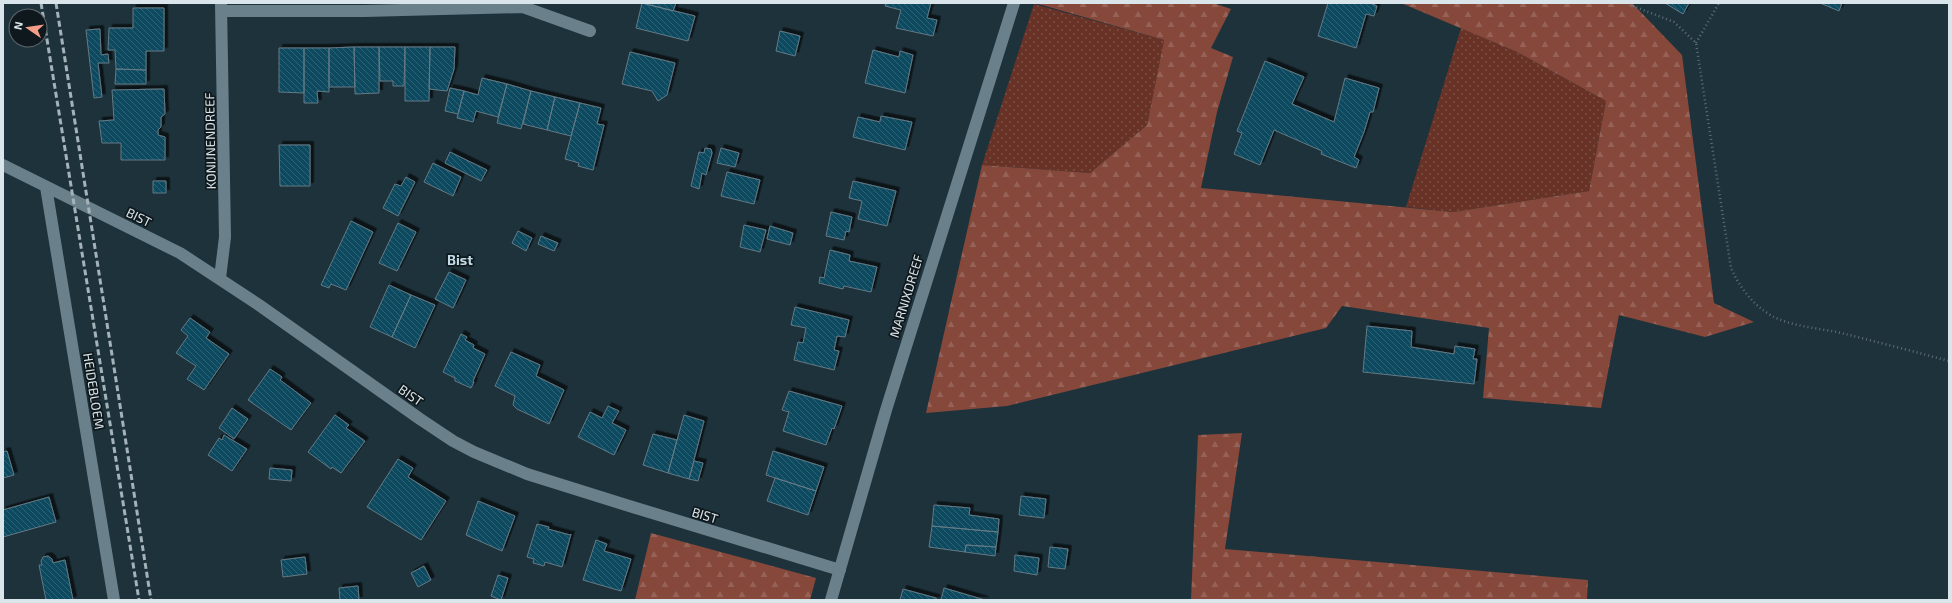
<svg xmlns="http://www.w3.org/2000/svg" width="1952" height="603" viewBox="0 0 1952 603" font-family="'Exo 2',sans-serif">
<defs>
<pattern id="grass-dots" width="8" height="8" patternUnits="userSpaceOnUse"><rect width="8" height="8" fill="#683226"/><path d="M2 2h.1M6 6h.1" fill="none" stroke="#7d5046" stroke-width="1.8" stroke-linecap="round"/></pattern>
<pattern id="forest-firs" width="22" height="20" patternUnits="userSpaceOnUse"><rect width="22" height="20" fill="#85483a"/><path d="M5 1l3.5 6h-7zM16 11l3.5 6h-7z" fill="#966257"/></pattern>
<pattern id="building-back-hatch" width="6" height="6" patternUnits="userSpaceOnUse"><rect width="6" height="6" fill="#0b485f"/><path d="M-1 5l2 2M0 0l6 6M5-1l2 2" fill="none" stroke="#2e6276"/></pattern>
<filter id="shadow"><feDropShadow dx="3.5" dy="-3.5" stdDeviation="0" flood-color="#0009"/></filter>
</defs>
<rect width="100%" height="100%" fill="#1e323b"/>
<path fill="url(#grass-dots)" d="M 1034,4 L 1164,40 L 1147,125 L 1090,173 L 982,165 Z
M 1461,28 L 1517,52 L 1606,101 L 1589,191 L 1453,212 L 1406,207 Z"/>
<path fill="url(#forest-firs)" d="M 1035,3 L 1213,3 L 1231,9 L 1211,48 L 1233,57 L 1217,112 L 1201,188 L 1453,212 L 1589,191 L 1606,101 L 1517,52 L 1401,3 L 1632,3 L 1682,55 L 1714,303 L 1754,322 L 1705,337 L 1619,315 L 1601,408 L 1483,398 L 1489,328 L 1342,306 L 1326,328 L 1007,406 L 926,413 L 982,165 L 1090,173 L 1147,125 L 1164,40 Z
M 1242,433 L 1225,549 L 1588,580 L 1587,600 L 1191,600 L 1198,435 Z
M 651,533 L 816,578 L 810,600 L 635,600 Z"/>
<path fill="url(#building-back-hatch)" stroke="#647a85" filter="url(#shadow)" d="M 642,3 L 695,16 L 688,41 L 636,28 Z
M 642,3 L 676,3 L 673,11 Z
M 886,3 L 931,3 L 927,18 L 937,20 L 933,36 L 896,28 L 901,10 L 885,6 Z
M 1328,3 L 1370,3 L 1377,6 L 1374,16 L 1366,14 L 1356,48 L 1318,36 Z
M 1665,3 L 1689,3 L 1683,14 Z
M 1820,3 L 1842,3 L 1839,11 Z
M 133,8 L 164,8 L 164,51 L 146,51 L 146,70 L 116,69 L 115,50 L 108,50 L 109,28 L 133,28 Z
M 100,29 L 101,55 L 108,54 L 109,63 L 98,63 L 102,97 L 94,98 L 86,30 Z
M 780,31 L 800,36 L 795,56 L 776,51 Z
M 354,47 L 379,47 L 379,93 L 355,94 Z
M 354,47 L 355,87 L 329,87 L 329,48 Z
M 379,47 L 405,47 L 404,86 L 393,86 L 393,81 L 380,81 Z
M 405,47 L 430,47 L 429,101 L 405,101 Z
M 430,47 L 455,47 L 454,69 L 447,91 L 429,89 Z
M 279,48 L 304,48 L 304,93 L 279,92 Z
M 304,48 L 329,48 L 329,92 L 317,91 L 318,103 L 304,103 Z
M 873,50 L 899,57 L 900,51 L 913,55 L 905,93 L 865,83 Z
M 630,52 L 675,63 L 667,95 L 658,101 L 652,91 L 622,84 Z
M 1265,61 L 1304,77 L 1292,104 L 1334,122 L 1345,78 L 1379,88 L 1373,112 L 1370,112 L 1364,132 L 1354,157 L 1359,160 L 1356,168 L 1321,154 L 1322,151 L 1274,130 L 1260,165 L 1234,154 L 1242,133 L 1237,131 Z
M 116,69 L 146,70 L 146,84 L 115,84 Z
M 482,78 L 507,84 L 498,117 L 476,111 L 473,122 L 457,118 L 464,91 L 478,95 Z
M 507,84 L 531,91 L 521,129 L 497,123 Z
M 450,88 L 464,91 L 458,114 L 445,111 Z
M 164,89 L 165,114 L 161,117 L 161,127 L 158,130 L 158,135 L 165,137 L 165,160 L 121,160 L 121,143 L 102,143 L 99,121 L 114,120 L 112,90 Z
M 531,91 L 555,97 L 547,130 L 523,124 Z
M 555,97 L 580,103 L 571,136 L 547,130 Z
M 580,103 L 601,108 L 597,124 L 604,125 L 593,170 L 578,166 L 579,163 L 565,159 Z
M 881,116 L 912,122 L 905,150 L 853,137 L 858,117 L 880,122 Z
M 279,145 L 310,145 L 310,186 L 280,186 Z
M 705,148 L 711,149 L 712,153 L 706,175 L 702,173 L 699,189 L 691,186 L 699,152 L 704,153 Z
M 721,148 L 739,153 L 735,167 L 717,163 Z
M 450,152 L 487,170 L 481,181 L 445,163 Z
M 433,163 L 461,177 L 453,196 L 424,182 Z
M 727,172 L 760,180 L 754,204 L 721,196 Z
M 406,177 L 415,182 L 398,216 L 383,208 L 395,184 L 401,186 Z
M 153,181 L 166,181 L 166,193 L 153,193 Z
M 853,181 L 896,191 L 887,226 L 858,219 L 862,201 L 849,198 Z
M 831,212 L 852,217 L 849,232 L 846,231 L 844,240 L 826,236 Z
M 351,221 L 373,232 L 346,290 L 331,284 L 329,288 L 321,285 Z
M 398,223 L 416,232 L 397,271 L 379,263 Z
M 744,225 L 766,230 L 760,252 L 740,247 Z
M 770,226 L 793,233 L 790,245 L 767,239 Z
M 518,231 L 532,238 L 526,251 L 512,243 Z
M 541,236 L 558,243 L 554,251 L 538,244 Z
M 830,250 L 850,255 L 849,261 L 877,267 L 871,292 L 844,286 L 843,289 L 819,283 L 820,277 L 824,278 Z
M 449,272 L 466,280 L 453,308 L 435,299 Z
M 389,285 L 411,295 L 392,337 L 370,327 Z
M 411,295 L 435,305 L 415,348 L 392,337 Z
M 795,307 L 849,320 L 845,337 L 837,336 L 834,350 L 839,351 L 834,370 L 794,360 L 798,342 L 803,343 L 806,328 L 791,325 Z
M 190,318 L 210,332 L 206,338 L 229,354 L 204,390 L 187,379 L 196,366 L 176,353 L 188,336 L 181,330 Z
M 1367,326 L 1412,331 L 1411,347 L 1454,354 L 1455,346 L 1475,349 L 1473,359 L 1477,359 L 1474,384 L 1363,372 Z
M 461,334 L 467,337 L 465,340 L 474,345 L 473,348 L 485,354 L 473,381 L 474,382 L 471,388 L 455,381 L 455,378 L 443,372 Z
M 511,352 L 540,365 L 536,376 L 564,390 L 549,424 L 517,409 L 513,405 L 515,396 L 495,386 Z
M 270,369 L 282,377 L 280,380 L 311,403 L 291,430 L 248,400 Z
M 789,391 L 842,406 L 834,429 L 832,428 L 826,445 L 783,431 L 789,412 L 782,410 Z
M 608,406 L 619,411 L 612,423 L 626,430 L 614,455 L 578,437 L 590,412 L 602,418 Z
M 232,408 L 248,419 L 234,439 L 219,428 Z
M 335,415 L 349,425 L 346,428 L 365,441 L 341,473 L 332,467 L 331,469 L 308,452 Z
M 684,415 L 704,421 L 689,479 L 668,473 Z
M 653,434 L 677,440 L 668,473 L 643,465 Z
M 224,435 L 247,449 L 232,471 L 208,455 L 219,438 L 222,440 Z
M 7,451 L 14,475 L 3,478 L 3,452 Z
M 773,451 L 824,467 L 816,491 L 766,475 Z
M 398,459 L 413,468 L 408,477 L 446,501 L 421,540 L 367,507 Z
M 694,461 L 703,463 L 698,481 L 689,479 Z
M 270,468 L 292,470 L 291,481 L 269,479 Z
M 775,478 L 816,491 L 808,515 L 767,501 Z
M 1021,496 L 1046,499 L 1044,518 L 1019,515 Z
M 49,497 L 56,522 L 3,537 L 3,510 Z
M 478,501 L 515,516 L 502,551 L 466,535 Z
M 934,505 L 970,508 L 969,515 L 999,519 L 998,532 L 932,526 Z
M 537,524 L 549,527 L 548,529 L 570,535 L 571,534 L 562,567 L 545,562 L 544,566 L 533,563 L 534,559 L 527,557 Z
M 932,526 L 998,532 L 996,547 L 966,545 L 965,552 L 929,547 Z
M 596,540 L 607,544 L 604,551 L 631,559 L 621,591 L 583,580 Z
M 966,545 L 996,547 L 995,556 L 965,552 Z
M 1050,547 L 1068,549 L 1065,569 L 1048,567 Z
M 1015,555 L 1039,558 L 1037,575 L 1014,571 Z
M 48,556 L 52,559 L 53,563 L 65,560 L 73,600 L 46,600 L 39,565 L 42,565 L 41,561 L 43,557 Z
M 305,557 L 307,574 L 283,577 L 281,560 Z
M 424,566 L 431,580 L 418,587 L 411,573 Z
M 498,575 L 508,578 L 501,600 L 491,596 Z
M 358,586 L 359,600 L 340,600 L 339,588 Z
M 944,588 L 985,600 L 941,600 Z
M 903,589 L 936,598 L 937,600 L 900,600 Z"/>
<g fill="none" stroke-linecap="round" stroke-linejoin="round">
<path stroke="#5e6f77" stroke-width="2.5" stroke-dasharray="1 3" stroke-linecap="butt" d="M 1625,3 L 1674,22 L 1696,43 L 1731,268 C 1740,288 1753,305 1772,316 C 1791,326 1816,328 1837,332 C 1874,341 1912,351 1949,361
M 1696,43 L 1719,3"/>
<path stroke="#6a818c" stroke-width="12" d="M 222,11 L 364,11 L 523,7 L 590,31
M 3,165 L 180,253 L 259,305 L 420,419 L 453,441 L 474,452 L 527,474 L 626,505 L 840,570
M 46,187 L 114,600
M 220,278 L 225,237 L 221,4
M 831,600 L 886,410 L 1014,3"/>
<path stroke="#a4b2b9" stroke-width="3" stroke-dasharray="6 3" stroke-linecap="butt" d="M 41,3 L 139,600
M 56,3 L 151,600"/>
</g>
<g text-anchor="middle" stroke-width="3.5" stroke-linejoin="round" paint-order="stroke">
<g font-size="13" fill="#d9e5eb" stroke="#0f181c">
<text transform="translate(210 141) rotate(-91)" y="5">KONIJNENDREEF</text>
<text transform="translate(139 217) rotate(26)" y="5">BIST</text>
<text transform="translate(906 296) rotate(-73)" y="5">MARNIXDREEF</text>
<text transform="translate(94 391) rotate(81)" y="5">HEIDEBLOEM</text>
<text transform="translate(411 395) rotate(35)" y="5">BIST</text>
<text transform="translate(705 515) rotate(17)" y="5">BIST</text>
</g>
<g font-size="14" font-weight="bold" fill="#c2dbe7" stroke="#0f181c">
<text x="460" y="265">Bist</text>
</g>
</g>
<rect width="1952" height="603" fill="none" stroke="#d9e5eb" stroke-width="8"/>
<g transform="translate(28 28) rotate(283)"><circle r="19" fill="#0f181c" stroke="#606a6f"/>
<path d="M0-3L7 15L0 10L-7 15Z" fill="#f49e8a"/>
<text y="-6" font-size="11" font-weight="bold" text-anchor="middle" fill="#d9e5eb">N</text>
</g>
</svg>
